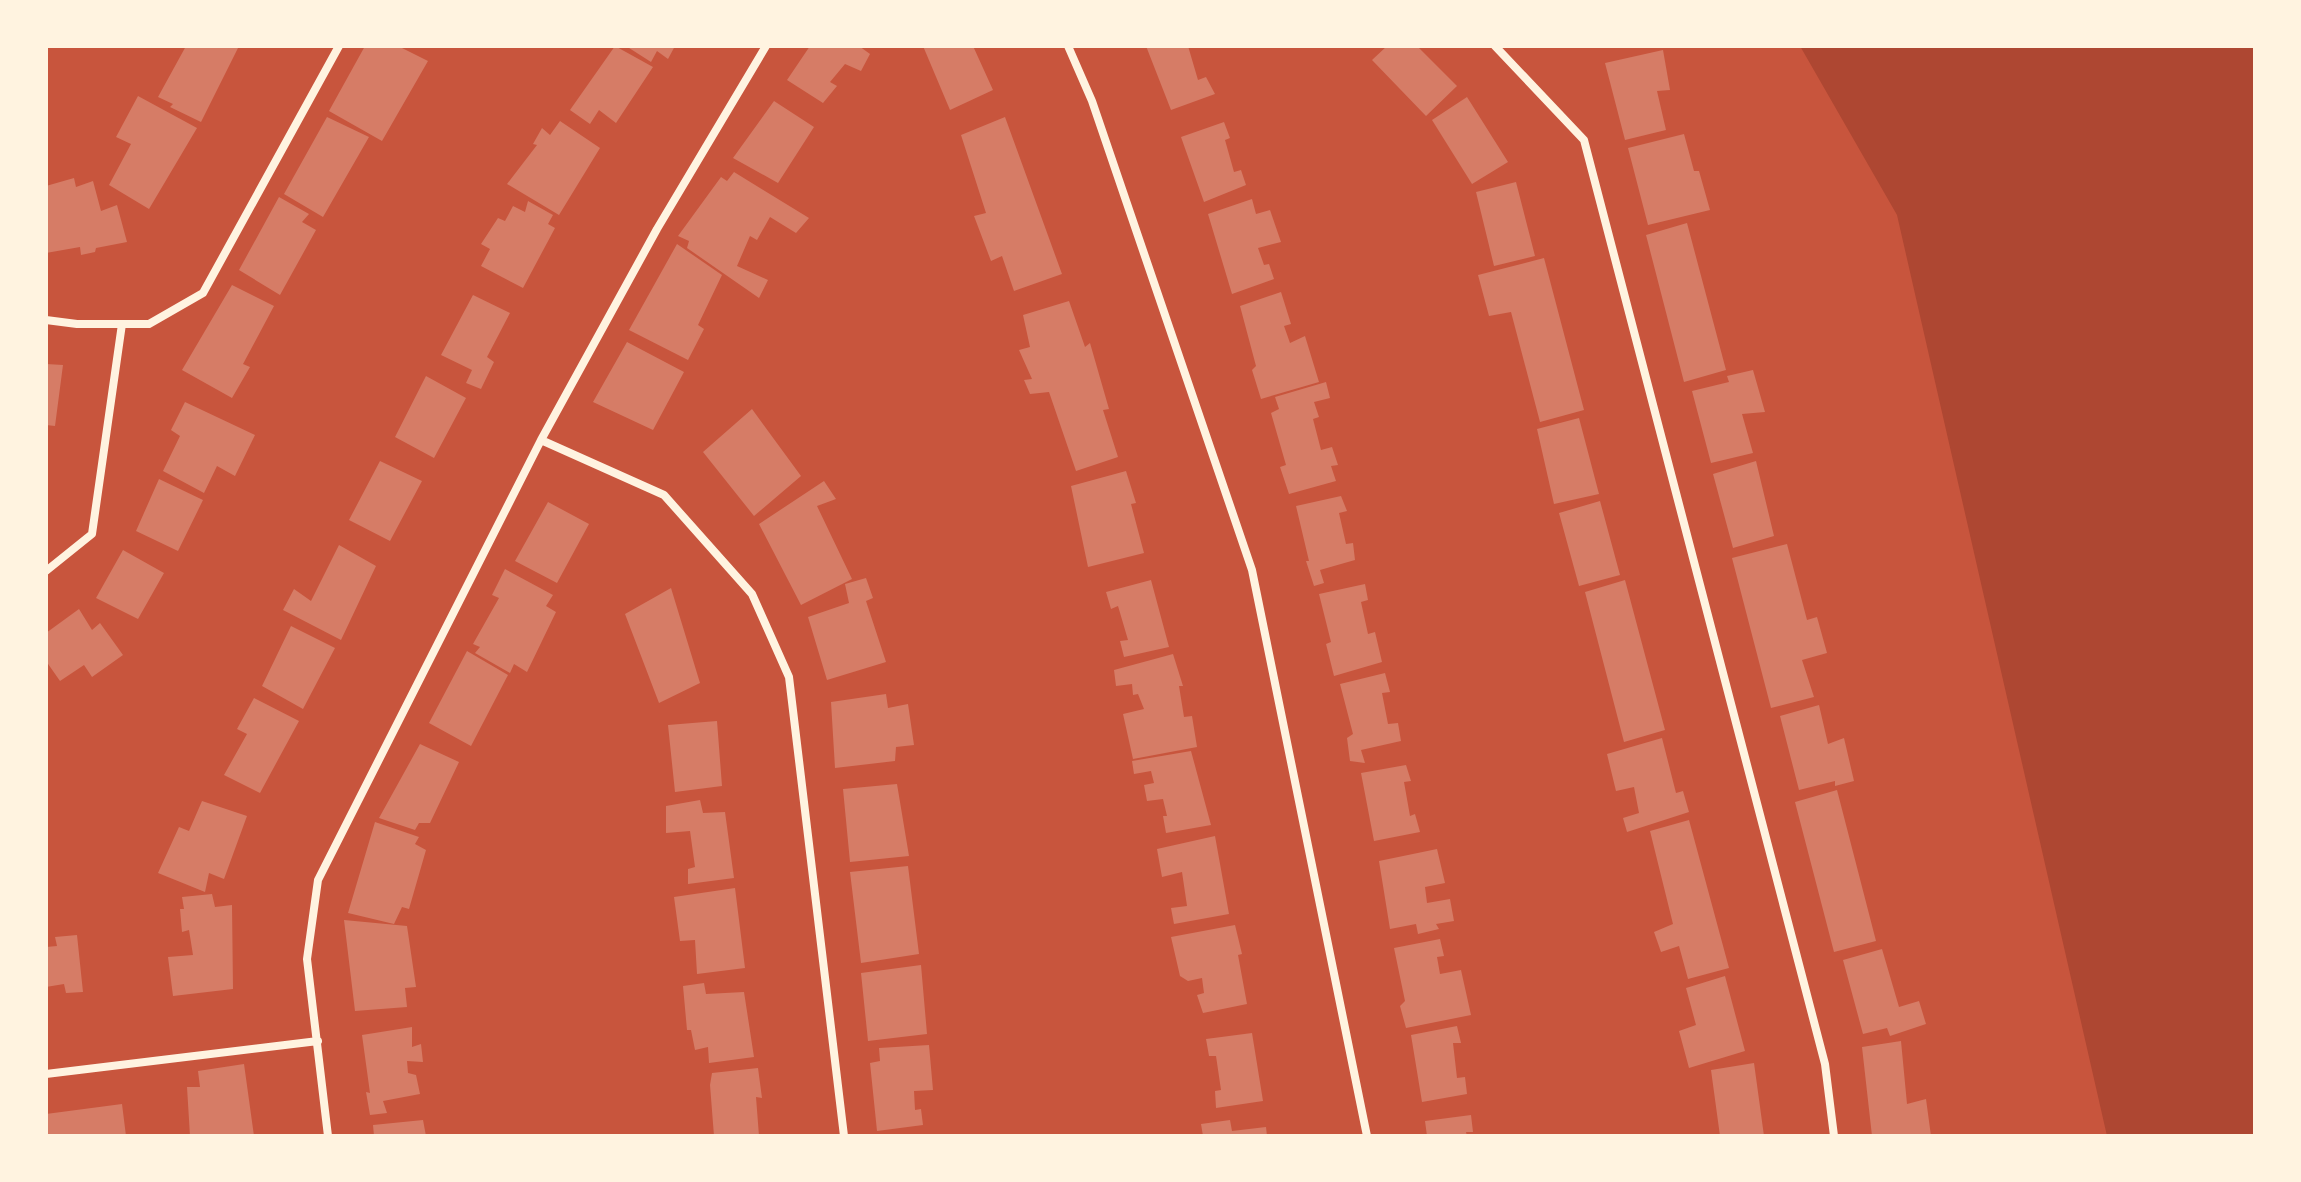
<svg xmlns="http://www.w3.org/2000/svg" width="2301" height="1182" viewBox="0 0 2301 1182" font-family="Helvetica,sans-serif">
<rect width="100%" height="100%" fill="#c8553d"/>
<path fill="#ae4732" d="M 1800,46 L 2255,46 L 2255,1136 L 2107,1136 L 1897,215 Z"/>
<path fill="#d67c66" d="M 186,46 L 239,46 L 201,122 L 170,107 L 173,104 L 158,97 Z
M 365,46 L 398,46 L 428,61 L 382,141 L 329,111 Z
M 615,46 L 653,67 L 616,123 L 599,110 L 590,124 L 570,110 Z
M 626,46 L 675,46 L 668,59 L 657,51 L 651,62 Z
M 810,46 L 859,46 L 870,54 L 861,71 L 845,64 L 830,82 L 837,86 L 823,103 L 787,80 Z
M 923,46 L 973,46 L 993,90 L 950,110 Z
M 1146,46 L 1188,46 L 1198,80 L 1206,77 L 1215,94 L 1171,110 Z
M 1387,46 L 1417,46 L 1457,86 L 1426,116 L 1372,60 Z
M 1663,50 L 1670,90 L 1657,91 L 1666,130 L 1625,140 L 1605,63 Z
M 138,96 L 197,128 L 149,209 L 109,185 L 131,144 L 116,137 Z
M 1467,97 L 1508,162 L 1472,184 L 1432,120 Z
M 774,101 L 814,127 L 778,183 L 733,158 Z
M 327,117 L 369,137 L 323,217 L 284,194 Z
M 1005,117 L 1062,274 L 1014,291 L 1002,256 L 991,261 L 974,216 L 986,213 L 961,135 Z
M 560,121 L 600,148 L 559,215 L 507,184 L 537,145 L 533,144 L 542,128 L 550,135 Z
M 1224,122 L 1230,138 L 1225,140 L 1234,172 L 1241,170 L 1246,185 L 1204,202 L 1181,137 Z
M 1684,134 L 1694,171 L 1699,171 L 1710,210 L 1648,225 L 1628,148 Z
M 734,172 L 809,218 L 796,233 L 770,217 L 757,240 L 750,236 L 737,266 L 768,280 L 759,298 L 687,248 L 689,241 L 678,236 L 721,177 L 727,181 Z
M 74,178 L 76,187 L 93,181 L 101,211 L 117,205 L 127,242 L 96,248 L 95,252 L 81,255 L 80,247 L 46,253 L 46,216 L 48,215 L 46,186 Z
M 1516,182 L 1535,256 L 1494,266 L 1476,192 Z
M 279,197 L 309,214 L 302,222 L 316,230 L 280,295 L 239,270 Z
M 1252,199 L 1256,214 L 1270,210 L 1281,242 L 1258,248 L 1264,265 L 1269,264 L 1274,279 L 1232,294 L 1208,214 Z
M 528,201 L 553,215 L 548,224 L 555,228 L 523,288 L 481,266 L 490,249 L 481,244 L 498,218 L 505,221 L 513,206 L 525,212 Z
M 1687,223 L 1726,370 L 1684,382 L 1646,235 Z
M 677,244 L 722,275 L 698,325 L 704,329 L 688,360 L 629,330 Z
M 1544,258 L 1584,410 L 1540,422 L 1511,312 L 1489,316 L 1478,275 Z
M 232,285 L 274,306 L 243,364 L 250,367 L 232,398 L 182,370 Z
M 1281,292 L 1291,324 L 1284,326 L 1290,343 L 1305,336 L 1319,382 L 1261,399 L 1252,370 L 1256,366 L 1240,306 Z
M 473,295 L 510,313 L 487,357 L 494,362 L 481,389 L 466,383 L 472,370 L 441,355 Z
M 1069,301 L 1085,347 L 1090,343 L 1109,409 L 1103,410 L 1118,457 L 1076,471 L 1049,392 L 1030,394 L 1024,380 L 1032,379 L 1019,350 L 1030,347 L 1023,315 Z
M 627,342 L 684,372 L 653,430 L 593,402 Z
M 46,364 L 63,365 L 55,426 L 46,425 Z
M 1753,370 L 1765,412 L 1742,414 L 1753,453 L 1711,463 L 1692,391 L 1729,382 L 1727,376 Z
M 426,376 L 466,398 L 434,458 L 395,437 Z
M 1326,382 L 1330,398 L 1314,402 L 1319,417 L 1313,419 L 1321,450 L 1332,447 L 1338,465 L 1331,466 L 1336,481 L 1289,494 L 1280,467 L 1286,465 L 1271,413 L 1279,409 L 1275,397 Z
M 185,402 L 255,435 L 235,476 L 217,466 L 204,493 L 163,471 L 180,436 L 171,430 Z
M 752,409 L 801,476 L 754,516 L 703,452 Z
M 1579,418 L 1599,494 L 1554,504 L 1537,429 Z
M 380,461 L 422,481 L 390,541 L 349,520 Z
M 1756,461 L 1774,536 L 1733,548 L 1713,474 Z
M 1126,471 L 1136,503 L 1131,504 L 1144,553 L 1088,567 L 1071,486 Z
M 159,479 L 203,500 L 178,551 L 136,531 Z
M 824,481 L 836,499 L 817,506 L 852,579 L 801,605 L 759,524 Z
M 1341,496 L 1347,511 L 1339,513 L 1346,544 L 1353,543 L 1355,560 L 1320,570 L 1324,583 L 1314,586 L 1306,561 L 1309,561 L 1296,506 Z
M 1600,501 L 1620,575 L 1579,586 L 1559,513 Z
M 548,502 L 589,524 L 557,583 L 515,561 Z
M 1787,544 L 1807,620 L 1817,617 L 1827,653 L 1802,660 L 1814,697 L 1771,708 L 1732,558 Z
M 339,545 L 376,566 L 341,640 L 283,610 L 294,589 L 311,601 Z
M 123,550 L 164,573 L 138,619 L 96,598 Z
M 505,569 L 553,595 L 546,606 L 556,612 L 527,672 L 514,664 L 510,673 L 475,653 L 480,647 L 473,644 L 499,598 L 492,595 Z
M 866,578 L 873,598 L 866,601 L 886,662 L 827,680 L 808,617 L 849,603 L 845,584 Z
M 1151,580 L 1169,647 L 1124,657 L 1120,641 L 1128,640 L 1118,606 L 1111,609 L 1106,592 Z
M 1625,580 L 1665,730 L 1624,742 L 1585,592 Z
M 1365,584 L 1368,600 L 1361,602 L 1368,634 L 1375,632 L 1382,662 L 1334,676 L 1326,644 L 1331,642 L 1319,594 Z
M 671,588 L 700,683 L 659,703 L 625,614 Z
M 79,609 L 92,630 L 100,623 L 123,655 L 92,677 L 84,665 L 60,681 L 46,661 L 46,633 Z
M 291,626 L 335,648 L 303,709 L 262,686 Z
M 467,651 L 508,675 L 471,746 L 429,723 Z
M 1173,654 L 1183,686 L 1179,686 L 1184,717 L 1192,716 L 1197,747 L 1133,759 L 1123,714 L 1144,709 L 1138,694 L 1133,695 L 1132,684 L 1116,686 L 1114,670 Z
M 1385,673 L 1390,692 L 1382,693 L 1388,724 L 1398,723 L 1401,741 L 1361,750 L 1365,763 L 1350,761 L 1347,738 L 1353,734 L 1340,684 Z
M 886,694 L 888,708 L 908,704 L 914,745 L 896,747 L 895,761 L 835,768 L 831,702 Z
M 254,698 L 299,721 L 260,793 L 224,775 L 247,734 L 237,729 Z
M 1819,705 L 1828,744 L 1844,738 L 1854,781 L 1835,786 L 1835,781 L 1799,790 L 1780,716 Z
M 717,721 L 722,786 L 675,792 L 668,725 Z
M 1662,738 L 1676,793 L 1683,791 L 1689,812 L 1627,832 L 1623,818 L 1639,813 L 1634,787 L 1616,791 L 1607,754 Z
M 420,744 L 459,762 L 430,823 L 419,823 L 415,830 L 379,818 Z
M 1191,751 L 1211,825 L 1166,833 L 1163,816 L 1167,816 L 1163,799 L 1147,801 L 1144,785 L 1154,783 L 1151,771 L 1134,774 L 1132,761 Z
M 1406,765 L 1411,781 L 1404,782 L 1410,816 L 1415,814 L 1420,832 L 1374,841 L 1361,773 Z
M 897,784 L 909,856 L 850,862 L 843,789 Z
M 1837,790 L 1876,941 L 1834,952 L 1795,802 Z
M 700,800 L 703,813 L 725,812 L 734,878 L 688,884 L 688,869 L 695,867 L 690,831 L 666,833 L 666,806 Z
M 202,801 L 247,816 L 224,879 L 209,873 L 205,892 L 158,873 L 179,827 L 189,831 Z
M 1689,820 L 1729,968 L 1688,979 L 1679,946 L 1661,952 L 1654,932 L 1673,924 L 1650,831 Z
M 375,822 L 419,837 L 415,844 L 426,850 L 409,909 L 402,907 L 394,924 L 348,913 Z
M 1215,836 L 1229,914 L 1174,924 L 1171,908 L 1187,906 L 1182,872 L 1162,877 L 1157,849 Z
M 1437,849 L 1445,883 L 1425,887 L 1427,903 L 1450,899 L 1454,921 L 1436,924 L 1439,929 L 1418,934 L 1416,924 L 1390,929 L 1379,861 Z
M 908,866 L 919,954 L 861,963 L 850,872 Z
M 735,888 L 745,968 L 697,974 L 695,940 L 680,941 L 674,897 Z
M 212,894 L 215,907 L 232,905 L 233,989 L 173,996 L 168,957 L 193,955 L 189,930 L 182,932 L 180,909 L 184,909 L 182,897 Z
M 344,920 L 407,926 L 416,987 L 405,988 L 407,1007 L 355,1011 Z
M 1235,925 L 1242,954 L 1238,955 L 1247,1004 L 1203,1013 L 1197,995 L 1204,993 L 1202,978 L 1188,981 L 1180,976 L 1171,937 Z
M 77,935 L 83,992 L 66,993 L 64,984 L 46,987 L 46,947 L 57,946 L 55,937 Z
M 1440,939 L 1444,956 L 1437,957 L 1440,974 L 1461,970 L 1471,1015 L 1406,1028 L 1400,1006 L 1405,1001 L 1394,948 Z
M 1882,949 L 1899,1007 L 1919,1001 L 1926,1024 L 1890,1036 L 1887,1028 L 1863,1034 L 1843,960 Z
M 921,965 L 927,1034 L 868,1041 L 861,973 Z
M 1725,976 L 1745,1051 L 1689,1068 L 1679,1031 L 1696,1025 L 1686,988 Z
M 704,983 L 706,994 L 744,992 L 754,1057 L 709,1063 L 708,1047 L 695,1050 L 691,1030 L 687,1030 L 683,986 Z
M 1457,1026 L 1461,1043 L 1453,1043 L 1457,1078 L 1465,1077 L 1467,1094 L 1422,1102 L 1411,1035 Z
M 412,1027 L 412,1047 L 421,1044 L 423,1062 L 407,1061 L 408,1073 L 416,1075 L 420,1094 L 383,1101 L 387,1113 L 370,1115 L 366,1092 L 370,1093 L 362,1035 Z
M 1252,1033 L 1263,1101 L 1216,1108 L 1215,1091 L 1221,1090 L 1216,1056 L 1209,1056 L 1206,1039 Z
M 1901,1041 L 1907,1104 L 1926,1099 L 1931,1136 L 1872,1136 L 1862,1047 Z
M 929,1045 L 933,1090 L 914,1091 L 915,1110 L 921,1109 L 923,1125 L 877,1131 L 870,1063 L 880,1061 L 879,1048 Z
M 1754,1063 L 1764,1136 L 1720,1136 L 1711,1070 Z
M 244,1064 L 254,1136 L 190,1136 L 187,1087 L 200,1087 L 198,1071 Z
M 758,1068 L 762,1098 L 756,1097 L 759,1136 L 714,1136 L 710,1085 L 712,1073 Z
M 122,1104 L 126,1136 L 46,1136 L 46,1114 Z
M 1471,1115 L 1473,1132 L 1466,1132 L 1467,1136 L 1427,1136 L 1425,1121 Z
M 423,1120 L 426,1136 L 374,1136 L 373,1125 Z
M 1230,1120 L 1232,1131 L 1266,1127 L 1267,1136 L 1203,1136 L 1201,1124 Z"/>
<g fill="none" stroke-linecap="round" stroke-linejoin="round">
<path stroke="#fff3e0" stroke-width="8" d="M 1068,46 L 1092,101 L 1252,570 L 1367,1136
M 1495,46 L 1584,140 L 1825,1064 L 1834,1136
M 46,320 L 77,324 L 149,324 L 203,293 L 339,46
M 541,440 L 664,495 L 752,594 L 789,677 L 844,1136
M 46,571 L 92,534 L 122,324
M 46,1074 L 318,1041
M 328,1136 L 307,959 L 318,880 L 541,440 L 657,229 L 766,46"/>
</g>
<rect width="2301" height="1182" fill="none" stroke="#fff3e0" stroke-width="96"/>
</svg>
